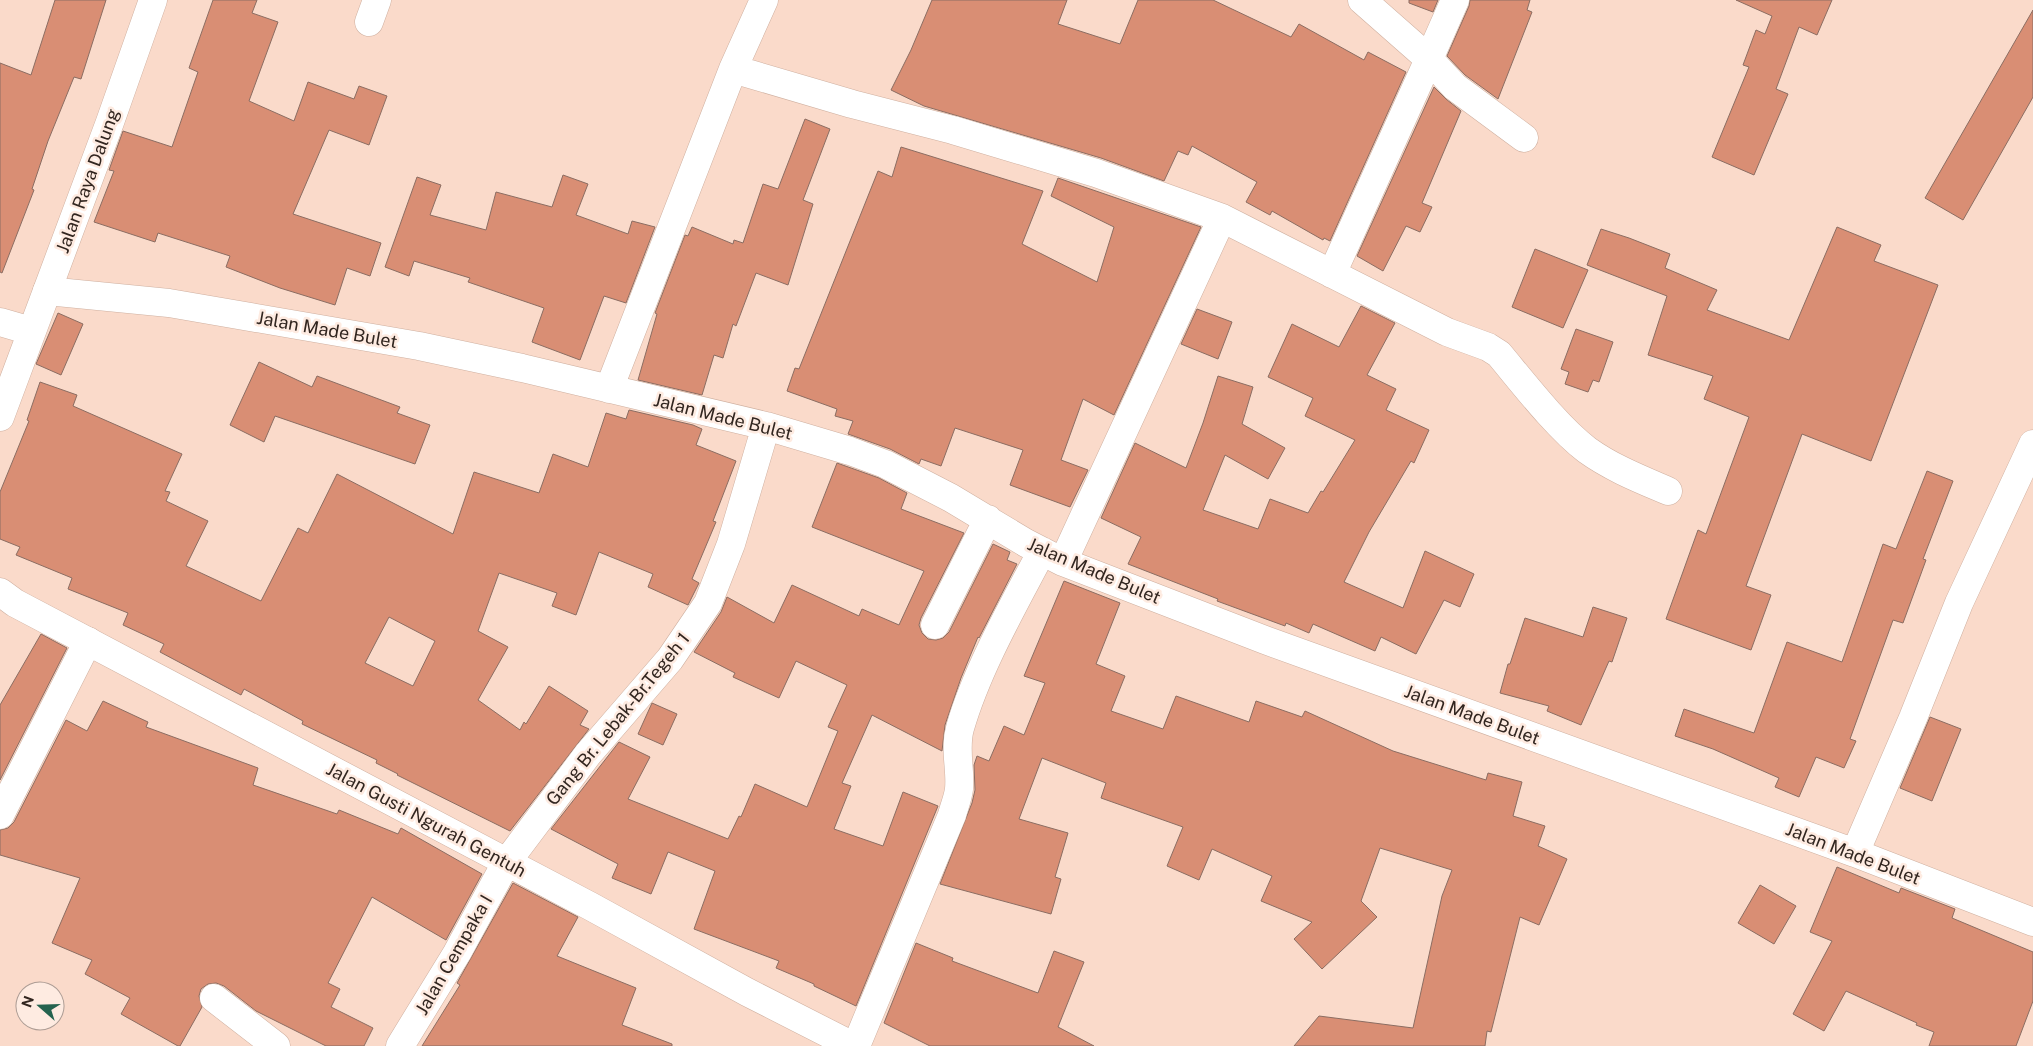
<svg xmlns="http://www.w3.org/2000/svg" width="2033" height="1046" viewBox="0 0 2033 1046" font-family="'Public Sans',sans-serif">
<rect width="100%" height="100%" fill="#fadaca"/>
<path fill="#d98e74" stroke="#8b6d62" fill-rule="evenodd" d="M 55,0 L 106,0 L 81,79 L 74,77 L 48,141 L 32,189 L 34,190 L 2,273 L 0,272 L 0,63 L 31,75 Z
M 213,0 L 257,0 L 252,13 L 278,22 L 249,101 L 294,121 L 308,82 L 354,99 L 359,86 L 387,96 L 369,145 L 329,130 L 293,214 L 381,243 L 370,276 L 347,268 L 335,305 L 280,288 L 226,267 L 230,256 L 158,233 L 155,242 L 94,222 L 114,171 L 109,170 L 123,131 L 172,147 L 198,72 L 189,68 Z
M 932,0 L 1067,0 L 1058,24 L 1120,44 L 1138,0 L 1213,0 L 1291,37 L 1299,24 L 1364,60 L 1368,52 L 1406,72 L 1330,241 L 1324,238 L 1323,240 L 1272,211 L 1270,215 L 1246,202 L 1257,182 L 1192,146 L 1188,155 L 1178,151 L 1164,181 L 1101,158 L 924,106 L 891,90 L 911,50 Z
M 1409,0 L 1438,0 L 1433,12 L 1409,3 Z
M 1470,0 L 1530,0 L 1527,10 L 1532,12 L 1498,99 L 1465,75 L 1447,56 L 1469,6 Z
M 1736,0 L 1832,0 L 1817,35 L 1799,27 L 1776,89 L 1788,94 L 1754,175 L 1712,157 L 1749,67 L 1743,65 L 1756,30 L 1765,34 L 1772,16 Z
M 2033,10 L 2033,97 L 1963,220 L 1925,198 Z
M 1434,87 L 1446,99 L 1461,111 L 1422,203 L 1432,207 L 1420,232 L 1406,226 L 1383,271 L 1357,256 Z
M 805,119 L 830,129 L 803,200 L 813,204 L 788,285 L 756,273 L 736,326 L 733,324 L 723,358 L 714,355 L 702,395 L 638,380 L 657,314 L 655,313 L 685,235 L 688,236 L 692,227 L 733,244 L 734,240 L 743,243 L 763,184 L 778,189 Z
M 901,147 L 1043,191 L 1022,244 L 1097,282 L 1114,227 L 1051,196 L 1058,178 L 1201,227 L 1114,415 L 1083,399 L 1061,460 L 1088,470 L 1070,507 L 1010,485 L 1023,450 L 955,428 L 941,466 L 921,459 L 919,464 L 890,449 L 848,434 L 853,421 L 835,416 L 837,409 L 787,391 L 795,368 L 799,369 L 878,171 L 892,177 Z
M 563,175 L 588,184 L 576,215 L 628,234 L 632,221 L 655,227 L 626,303 L 604,296 L 580,360 L 532,342 L 544,308 L 468,282 L 470,278 L 414,261 L 409,276 L 385,267 L 417,177 L 441,185 L 430,215 L 486,230 L 496,192 L 552,207 Z
M 1837,227 L 1881,245 L 1874,261 L 1938,285 L 1871,461 L 1802,434 L 1746,586 L 1771,595 L 1751,650 L 1666,619 L 1698,530 L 1706,534 L 1749,417 L 1704,399 L 1713,376 L 1648,355 L 1667,296 L 1587,265 L 1601,229 L 1629,238 L 1670,254 L 1665,268 L 1717,290 L 1707,310 L 1789,340 Z
M 1535,249 L 1588,270 L 1563,328 L 1512,307 Z
M 1361,306 L 1395,323 L 1367,375 L 1396,389 L 1386,410 L 1429,430 L 1414,463 L 1411,461 L 1369,532 L 1344,582 L 1403,608 L 1425,551 L 1474,574 L 1460,607 L 1444,600 L 1416,654 L 1381,637 L 1375,651 L 1313,624 L 1309,633 L 1286,623 L 1285,626 L 1217,601 L 1218,599 L 1128,564 L 1141,537 L 1101,518 L 1135,443 L 1186,468 L 1203,423 L 1218,376 L 1253,387 L 1242,424 L 1285,448 L 1268,479 L 1225,455 L 1203,510 L 1258,529 L 1270,499 L 1308,513 L 1321,491 L 1323,492 L 1355,440 L 1305,416 L 1313,398 L 1268,377 L 1292,324 L 1339,347 Z
M 1197,309 L 1232,322 L 1218,359 L 1181,344 Z
M 58,313 L 83,324 L 61,375 L 36,364 Z
M 1576,329 L 1613,342 L 1599,382 L 1593,380 L 1588,392 L 1565,384 L 1569,372 L 1561,369 Z
M 259,362 L 312,387 L 317,376 L 400,407 L 397,413 L 430,425 L 415,464 L 275,416 L 264,442 L 230,425 Z
M 40,382 L 77,395 L 73,406 L 182,454 L 165,491 L 170,492 L 166,501 L 208,521 L 186,566 L 261,601 L 298,528 L 308,533 L 337,474 L 453,534 L 474,472 L 539,493 L 553,454 L 588,467 L 606,413 L 626,419 L 629,410 L 693,425 L 702,429 L 696,445 L 736,461 L 713,521 L 716,522 L 692,579 L 699,583 L 688,605 L 648,587 L 653,574 L 599,552 L 576,615 L 552,606 L 557,593 L 499,573 L 478,631 L 508,647 L 478,700 L 520,730 L 524,722 L 526,724 L 549,686 L 588,711 L 580,725 L 589,729 L 510,831 L 397,775 L 398,774 L 376,763 L 377,760 L 302,724 L 303,721 L 244,689 L 241,695 L 160,652 L 164,644 L 123,625 L 128,613 L 68,589 L 72,578 L 16,555 L 20,547 L 0,539 L 0,492 L 29,421 L 27,420 ZM 389,617 L 435,641 L 413,686 L 365,663 Z
M 837,463 L 879,478 L 907,493 L 901,509 L 964,533 L 921,618 L 919,625 L 922,633 L 928,639 L 936,640 L 943,638 L 949,632 L 993,544 L 1010,552 L 1007,560 L 1017,564 L 979,638 L 978,637 L 961,678 L 945,725 L 942,751 L 872,715 L 842,783 L 851,786 L 834,829 L 883,846 L 903,792 L 938,806 L 856,1006 L 814,986 L 814,984 L 776,968 L 779,961 L 694,929 L 715,871 L 668,852 L 651,894 L 612,878 L 618,864 L 551,829 L 619,742 L 650,757 L 628,799 L 728,839 L 739,816 L 741,817 L 755,784 L 807,807 L 838,731 L 828,727 L 847,685 L 796,661 L 779,698 L 733,677 L 735,673 L 694,652 L 721,612 L 727,597 L 774,623 L 792,585 L 859,616 L 862,609 L 899,625 L 924,571 L 812,527 Z
M 1927,471 L 1953,481 L 1923,559 L 1926,560 L 1903,623 L 1893,620 L 1850,739 L 1856,741 L 1844,768 L 1816,757 L 1799,797 L 1775,787 L 1779,778 L 1713,749 L 1675,736 L 1684,709 L 1754,733 L 1787,642 L 1842,662 L 1883,544 L 1896,549 Z
M 1064,581 L 1120,603 L 1096,664 L 1125,676 L 1111,711 L 1163,729 L 1176,696 L 1249,722 L 1256,701 L 1302,717 L 1305,711 L 1393,751 L 1486,780 L 1488,773 L 1522,782 L 1513,816 L 1545,826 L 1538,846 L 1567,859 L 1539,925 L 1520,917 L 1491,1032 L 1487,1031 L 1485,1046 L 1294,1046 L 1319,1016 L 1413,1028 L 1442,896 L 1452,870 L 1380,848 L 1361,901 L 1377,917 L 1322,969 L 1294,939 L 1312,922 L 1261,901 L 1272,876 L 1212,849 L 1199,880 L 1167,866 L 1183,827 L 1101,798 L 1106,783 L 1042,758 L 1019,819 L 1068,833 L 1055,877 L 1061,879 L 1051,914 L 940,884 L 972,803 L 975,790 L 974,765 L 977,756 L 989,761 L 1004,726 L 1024,735 L 1045,683 L 1024,676 Z
M 1593,607 L 1627,618 L 1612,662 L 1609,661 L 1581,725 L 1547,711 L 1549,706 L 1500,693 L 1508,664 L 1510,664 L 1525,618 L 1583,637 Z
M 41,634 L 67,648 L 0,780 L 0,705 Z
M 103,701 L 148,722 L 146,727 L 258,768 L 253,785 L 337,814 L 339,810 L 398,834 L 401,828 L 482,874 L 446,940 L 372,897 L 328,983 L 340,989 L 331,1007 L 373,1028 L 364,1046 L 326,1046 L 256,1011 L 224,986 L 216,983 L 208,984 L 201,989 L 199,996 L 202,1007 L 180,1046 L 178,1046 L 121,1014 L 130,998 L 85,974 L 92,960 L 52,943 L 80,878 L 0,855 L 0,830 L 8,828 L 14,822 L 66,720 L 87,731 Z
M 652,703 L 677,714 L 663,745 L 638,734 Z
M 1930,717 L 1961,729 L 1932,801 L 1900,788 Z
M 1837,867 L 1899,893 L 1901,888 L 1955,909 L 1952,918 L 2033,952 L 2033,1001 L 2016,1046 L 1929,1046 L 1934,1032 L 1916,1025 L 1917,1023 L 1846,991 L 1824,1031 L 1793,1014 L 1832,941 L 1810,932 Z
M 513,883 L 578,917 L 557,956 L 636,988 L 622,1025 L 672,1044 L 672,1046 L 422,1046 L 460,985 L 457,983 Z
M 1760,885 L 1796,906 L 1774,944 L 1738,923 Z
M 916,943 L 953,958 L 952,961 L 1038,993 L 1054,951 L 1084,962 L 1058,1027 L 1094,1046 L 930,1046 L 884,1023 Z"/>
<g fill="none" stroke-linecap="round" stroke-linejoin="round">
<g stroke="#cfb0a0" stroke-width="29">
<path id="street" d="M 1455,0 L 1429,59 L 1455,87 L 1524,138
M 369,22 L 377,0
M 733,69 L 852,104 L 953,130 L 1096,173 L 1222,218 L 1447,332 L 1488,347 L 1499,354 C 1524,384 1557,427 1587,450 C 1612,468 1640,479 1668,491
M 1332,274 L 1429,59 L 1362,0
M 47,291 L 169,303 L 419,346 L 522,368 L 766,426 L 850,451 L 885,464 L 951,498 L 1026,543 L 1063,562 L 1265,640 L 1855,853 L 2033,922
M 609,389 L 733,69 L 764,0
M 1063,562 L 1222,218
M 935,625 L 988,519
M 0,815 L 88,641
M 1855,853 L 1913,718 L 1959,603 L 2033,444
M 506,863 L 588,754 L 670,659 L 708,603 L 731,544 L 766,426
M 214,998 L 276,1046
M 856,1046 L 952,815 C 954,807 958,798 959,789 C 961,769 954,749 960,728 C 977,669 1013,606 1042,551"/>
</g>
<g stroke="#cfb0a0" stroke-width="29">
<path id="secondary" d="M 0,322 L 31,331
M 0,417 L 110,122 L 153,0
M 0,592 L 15,603 L 590,906 L 747,992 L 853,1046
M 400,1046 L 457,953 L 506,863"/>
</g>
<use href="#street" stroke="#fff" stroke-width="28"/>
<use href="#secondary" stroke="#fff" stroke-width="28"/>
</g>
<g text-anchor="middle" stroke-width="5" stroke-linejoin="round" paint-order="stroke">
<g font-size="18" fill="#322620" stroke="#feebe1">
<text transform="translate(88 181) rotate(-70)" y="6">Jalan Raya Dalung</text>
<text transform="translate(327 330) rotate(10)" y="6">Jalan Made Bulet</text>
<text transform="translate(723 417) rotate(14)" y="6">Jalan Made Bulet</text>
<text transform="translate(1094 571) rotate(23)" y="6">Jalan Made Bulet</text>
<text transform="translate(1472 715) rotate(20)" y="6">Jalan Made Bulet</text>
<text transform="translate(618 719) rotate(-51)" y="6">Gang Br. Lebak-Br.Tegeh 1</text>
<text transform="translate(426 820) rotate(28)" y="6">Jalan Gusti Ngurah Gentuh</text>
<text transform="translate(1853 854) rotate(21)" y="6">Jalan Made Bulet</text>
<text transform="translate(454 955) rotate(-60)" y="6">Jalan Cempaka I</text>
</g>
</g>
<g transform="translate(40 1006) rotate(290)"><circle r="24" fill="#feebe1" stroke="#ac9c94"/>
<path d="M0-4L9 19L0 12L-9 19Z" fill="#25634f"/>
<text y="-8" font-size="14" font-weight="bold" text-anchor="middle" fill="#322620">N</text>
</g>
</svg>
